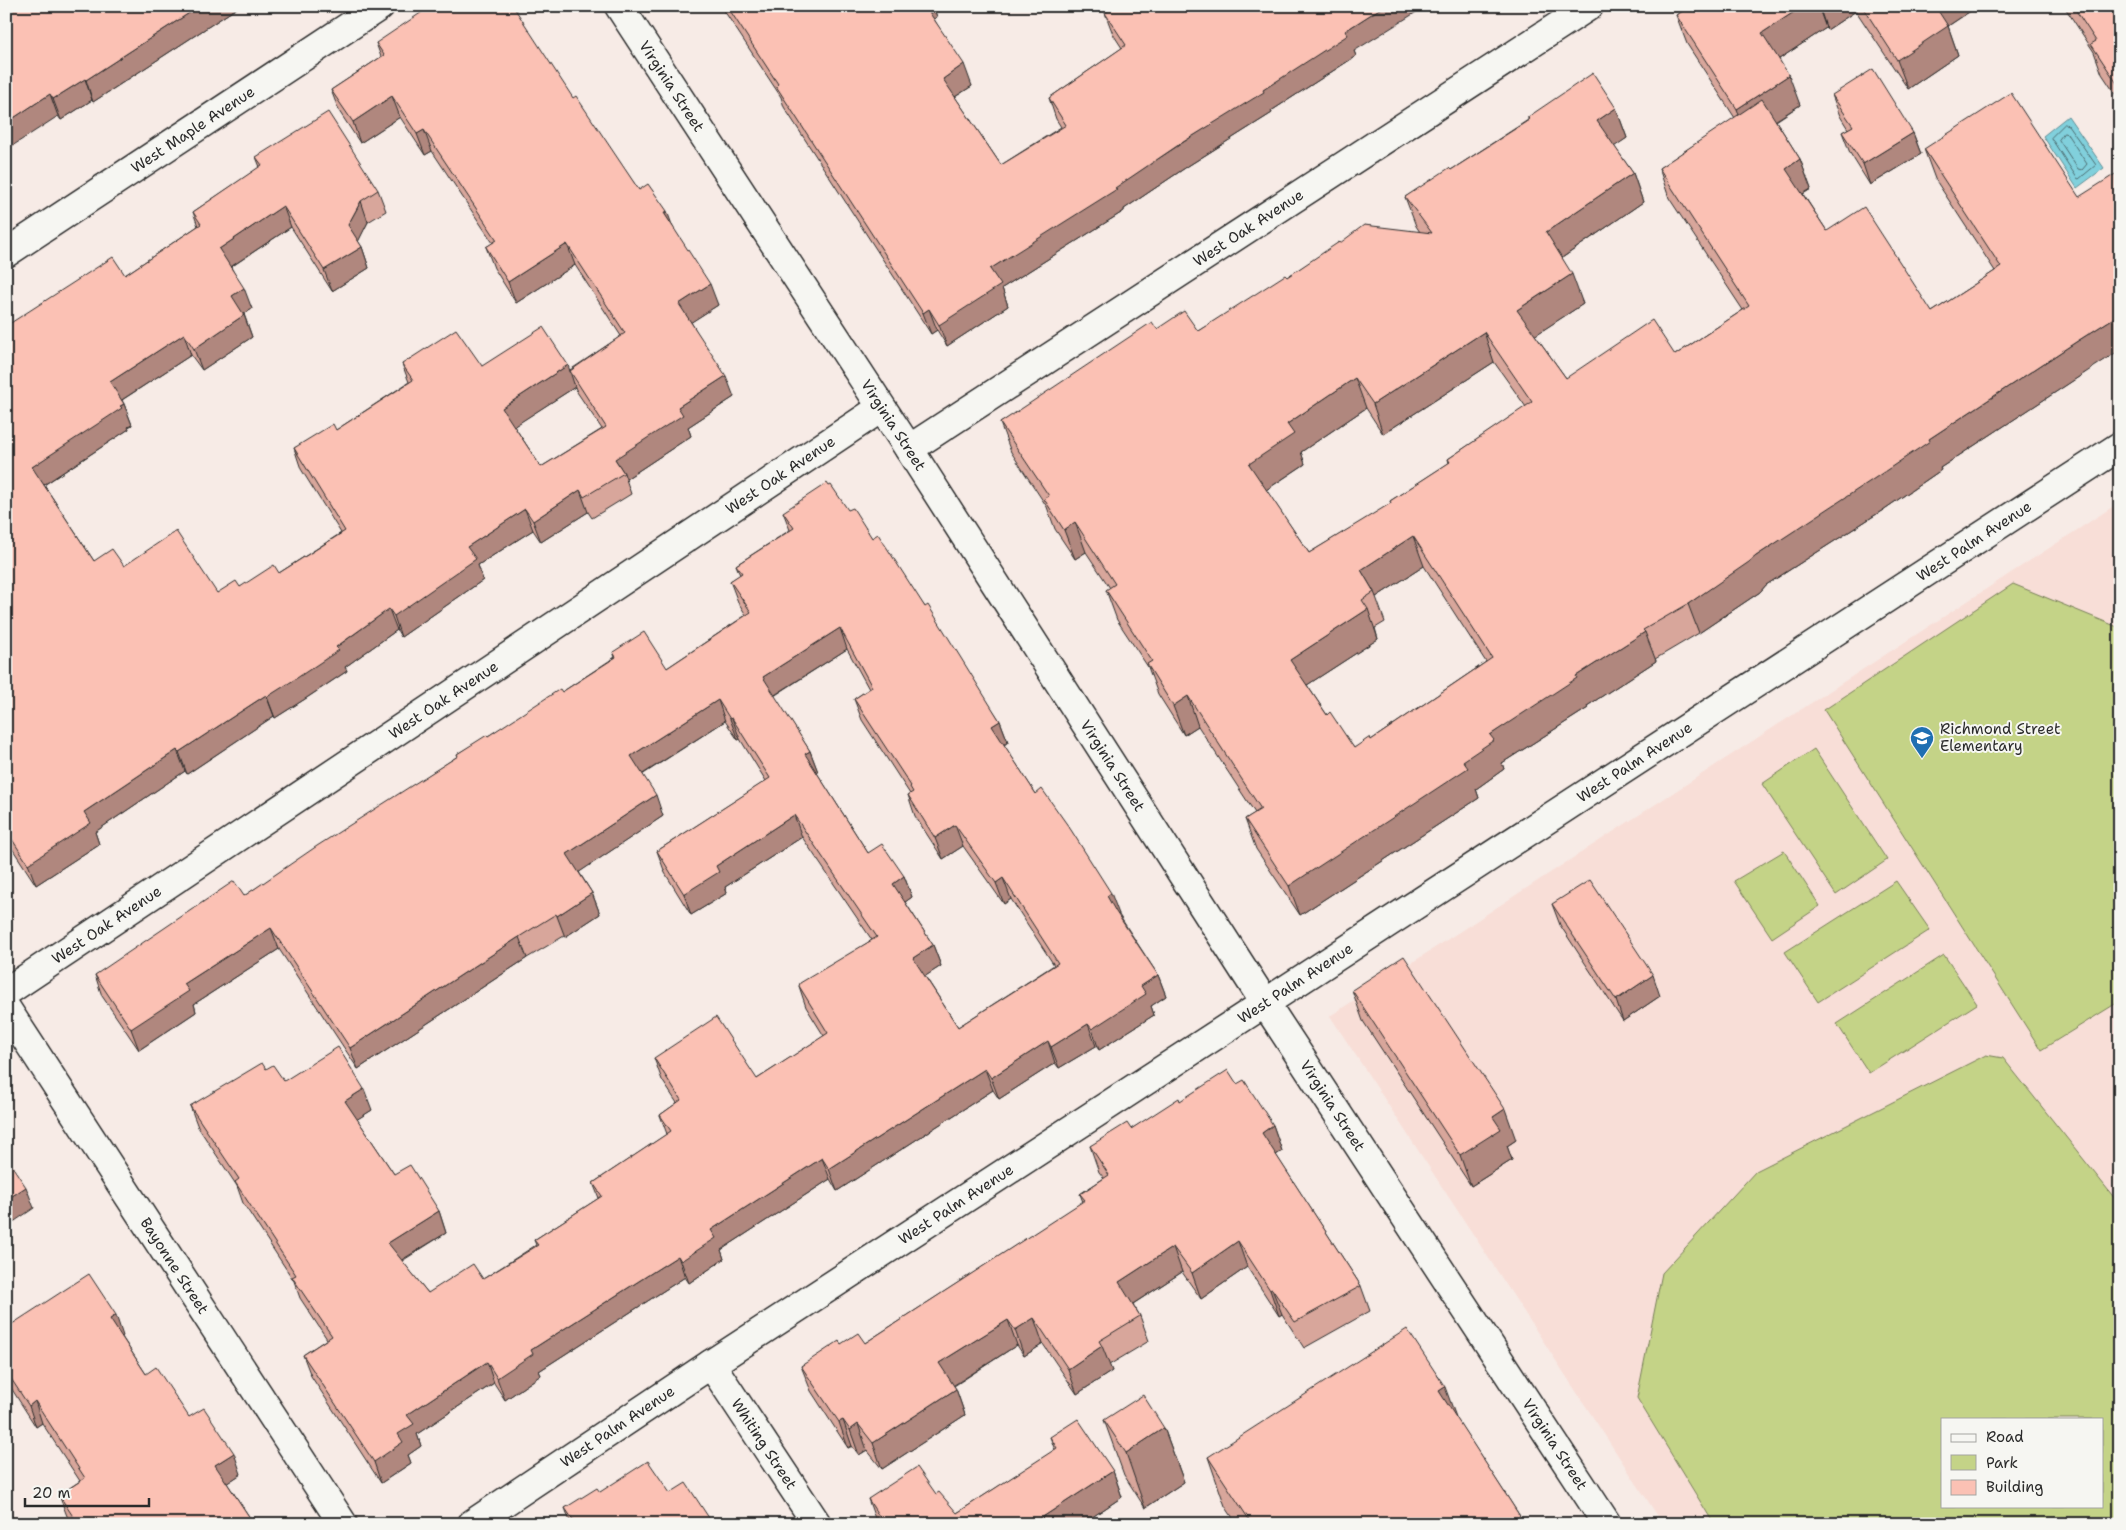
<svg xmlns="http://www.w3.org/2000/svg" width="2126" height="1530" viewBox="0 0 2126 1530" font-family="'Shantell Sans',sans-serif">
<rect width="100%" height="100%" fill="#f7ebe6"/>
<filter id="ink" filterUnits="userSpaceOnUse"><feTurbulence type="fractalNoise" baseFrequency=".02" numOctaves="2"/><feDisplacementMap in="SourceGraphic" scale="10" xChannelSelector="R" yChannelSelector="G"/><feConvolveMatrix kernelMatrix="1 2 1 2 8 2 1 2 1" color-interpolation-filters="sRGB"/></filter>
<g filter="url(#ink)">
<path fill="#f8ded7" fill-rule="evenodd" d="M 2120,502 L 2120,1524 L 1663,1524 L 1330,1016 ZM 1942,1419 L 2102,1419 L 2102,1506 L 1942,1506 Z"/>
<path fill="#c4d387" stroke="#787f59" fill-rule="evenodd" d="M 2013,584 L 2120,628 L 2120,1001 L 2041,1050 L 1824,710 Z
M 1814,749 L 1887,860 L 1836,895 L 1762,784 Z
M 1784,851 L 1820,906 L 1772,938 L 1734,881 Z
M 1896,881 L 1930,930 L 1818,1002 L 1785,952 Z
M 1944,955 L 1977,1004 L 1869,1073 L 1837,1024 Z
M 1986,1055 L 2003,1058 L 2120,1205 L 2120,1524 L 1714,1524 L 1637,1398 L 1662,1273 L 1756,1171 ZM 1942,1419 L 2102,1419 L 2102,1506 L 1942,1506 Z"/>
<path fill="#81d0dc" stroke="#5f8e95" d="M 2068,116 L 2104,168 L 2077,188 L 2043,136 Z"/>
<g fill="none" stroke-linecap="round" stroke-linejoin="round">
<path stroke="#4d6d72" stroke-width="1" d="M 2065,124 L 2068,125 L 2096,165 L 2079,179 L 2077,178 L 2051,138 Z
M 2064,133 L 2067,134 L 2087,164 L 2082,170 L 2078,169 L 2059,140 Z"/>
<g stroke="#2b2b2b" stroke-width="31">
<g id="street">
<path id="s1" d="M 6,253 L 380,6"/>
<path id="s2" d="M 909,449 L 1589,6"/>
<path id="s3" d="M 6,992 L 881,408"/>
<path id="s4" d="M 6,1008 L 343,1524"/>
<path id="s5" d="M 711,1364 L 817,1524"/>
<path id="s6" d="M 472,1524 L 711,1364 L 2120,446"/>
</g>
</g>
<g stroke="#2b2b2b" stroke-width="31">
<g id="secondary">
<path id="s7" d="M 619,6 L 909,449 L 1265,1003 L 1607,1524"/>
</g>
</g>
<use href="#street" stroke="#f6f6f2" stroke-width="28"/>
<use href="#secondary" stroke="#f6f6f2" stroke-width="28"/>
</g>
<path fill="#d8a69b" stroke="#2b2b2b" fill-rule="evenodd" d="M 6,6 L 240,6 L 93,102 L 92,100 L 61,120 L 58,116 Z
M 721,6 L 933,6 L 937,17 L 934,19 L 972,86 L 955,97 L 1001,165 L 1061,127 L 1056,119 L 1049,98 L 1122,48 L 1113,34 L 1105,13 L 1354,51 L 1356,56 L 1271,111 L 1272,113 L 1188,166 L 1124,209 L 1124,211 L 1002,288 L 1008,306 L 947,346 L 937,330 L 931,334 L 784,107 L 781,97 Z
M 1680,6 L 1978,6 L 1948,26 L 1958,55 L 1908,89 L 1856,11 L 1827,30 L 1826,28 L 1779,59 L 1800,105 L 1776,121 L 1800,159 L 1811,189 L 1803,194 L 1827,231 L 1932,312 L 1995,271 L 1935,179 L 1924,149 L 2086,372 L 1940,468 L 1941,470 L 1883,510 L 1766,585 L 1760,592 L 1699,633 L 1655,659 L 1656,661 L 1587,706 L 1588,708 L 1502,763 L 1504,769 L 1476,789 L 1479,798 L 1300,915 L 1256,849 L 1245,819 L 1255,813 L 1198,726 L 1184,735 L 1158,694 L 1148,667 L 1117,620 L 1106,590 L 1110,588 L 1086,552 L 1075,559 L 1055,529 L 1047,507 L 1011,452 L 1000,423 L 1157,329 L 1198,331 L 1287,277 L 1340,243 L 1420,232 L 1416,226 L 1405,197 L 1451,170 L 1528,120 L 1528,117 L 1616,108 L 1627,138 L 1614,146 L 1633,173 L 1643,202 L 1562,258 L 1583,304 L 1535,335 L 1566,378 L 1675,355 L 1743,310 L 1669,198 L 1659,168 L 1735,118 L 1687,44 L 1676,15 L 1682,11 ZM 1494,362 L 1526,407 L 1448,459 L 1449,463 L 1390,501 L 1391,504 L 1309,553 L 1266,490 L 1305,464 L 1301,452 L 1366,408 L 1383,434 ZM 1424,566 L 1486,662 L 1371,740 L 1354,748 L 1327,715 L 1307,685 L 1378,639 L 1375,628 L 1385,622 L 1376,597 Z
M 2064,6 L 2120,6 L 2120,101 L 2102,74 L 2094,52 Z
M 376,43 L 573,98 L 639,190 L 672,226 L 718,305 L 691,322 L 734,397 L 688,427 L 691,436 L 626,479 L 631,494 L 592,518 L 588,512 L 541,542 L 533,530 L 478,565 L 483,580 L 401,637 L 397,630 L 345,667 L 347,671 L 305,699 L 275,718 L 274,716 L 187,774 L 185,771 L 95,832 L 99,844 L 36,885 L 6,839 L 6,326 L 125,275 L 198,226 L 193,212 L 260,167 L 256,157 L 378,190 L 386,211 L 368,222 L 358,241 L 362,247 L 369,268 L 332,291 L 291,227 L 231,267 L 252,309 L 244,314 L 252,337 L 202,370 L 191,355 L 122,400 L 124,404 L 132,425 L 128,427 L 129,429 L 44,485 L 94,561 L 124,566 L 217,593 L 240,587 L 279,573 L 341,533 L 301,469 L 294,448 L 336,430 L 409,382 L 402,364 L 482,366 L 570,370 L 621,336 L 575,265 L 516,303 L 494,268 L 486,247 L 493,243 L 432,151 L 425,155 L 400,117 L 360,143 L 339,111 L 331,90 L 381,57 ZM 575,387 L 577,392 L 602,429 L 541,467 L 514,426 Z
M 1832,95 L 1913,133 L 1921,154 L 1870,185 L 1850,153 L 1842,132 L 1848,129 L 1840,116 Z
M 848,510 L 872,538 L 925,607 L 1000,721 L 1008,742 L 1004,745 L 1036,794 L 1119,914 L 1119,915 L 1158,975 L 1166,996 L 1151,1006 L 1154,1015 L 1099,1050 L 1096,1046 L 1059,1068 L 1055,1063 L 999,1099 L 993,1090 L 837,1191 L 830,1179 L 721,1250 L 724,1259 L 689,1283 L 685,1277 L 539,1371 L 541,1375 L 505,1400 L 494,1383 L 417,1434 L 421,1446 L 408,1455 L 411,1463 L 381,1483 L 311,1376 L 303,1355 L 327,1339 L 300,1298 L 294,1281 L 243,1203 L 237,1186 L 198,1127 L 190,1106 L 266,1069 L 284,1081 L 372,1110 L 357,1119 L 394,1174 L 439,1211 L 446,1233 L 402,1261 L 428,1293 L 483,1279 L 536,1245 L 534,1240 L 599,1198 L 593,1183 L 667,1134 L 660,1115 L 677,1103 L 662,1080 L 654,1058 L 757,1079 L 824,1036 L 806,1007 L 799,986 L 872,940 L 802,837 L 725,887 L 727,893 L 691,915 L 665,873 L 657,851 L 766,781 L 740,739 L 738,740 L 725,721 L 642,775 L 663,816 L 579,872 L 592,893 L 600,914 L 565,937 L 564,936 L 527,958 L 358,1069 L 279,949 L 194,1004 L 196,1012 L 139,1050 L 102,996 L 95,975 L 244,896 L 458,756 L 457,754 L 488,736 L 562,692 L 615,657 L 613,652 L 667,668 L 746,615 L 738,602 L 730,581 L 740,575 L 736,565 L 790,530 L 783,512 ZM 847,649 L 869,689 L 854,699 L 862,720 L 910,794 L 908,795 L 915,816 L 943,859 L 963,846 L 1004,904 L 1011,899 L 1054,965 L 958,1027 L 925,976 L 941,966 L 933,945 L 905,902 L 912,897 L 904,876 L 868,853 L 817,773 L 818,772 L 810,751 L 774,696 Z
M 1552,904 L 1660,996 L 1623,1021 L 1560,925 Z
M 1352,990 L 1516,1140 L 1507,1146 L 1512,1160 L 1471,1186 L 1363,1021 Z
M 1237,1084 L 1273,1125 L 1282,1151 L 1276,1155 L 1361,1286 L 1370,1311 L 1304,1348 L 1282,1314 L 1279,1316 L 1247,1267 L 1201,1299 L 1182,1272 L 1133,1304 L 1140,1316 L 1149,1341 L 1109,1365 L 1112,1371 L 1077,1394 L 1043,1344 L 1024,1356 L 1017,1345 L 954,1386 L 956,1389 L 965,1415 L 882,1469 L 867,1450 L 859,1455 L 852,1446 L 848,1448 L 811,1391 L 801,1366 L 841,1344 L 865,1343 L 1083,1202 L 1080,1194 L 1104,1178 L 1099,1172 L 1090,1146 L 1131,1129 L 1180,1101 Z
M 6,1328 L 123,1336 L 122,1337 L 146,1374 L 189,1417 L 241,1474 L 227,1483 L 254,1524 L 72,1524 L 67,1516 L 59,1495 L 80,1481 L 42,1423 L 36,1427 L 6,1380 Z
M 1456,1418 L 1525,1524 L 1237,1524 L 1225,1506 L 1208,1457 Z
M 1104,1420 L 1164,1428 L 1184,1482 L 1145,1508 L 1124,1475 Z
M 1050,1437 L 1113,1471 L 1122,1497 L 1082,1524 L 877,1524 L 868,1499 L 936,1494 L 957,1513 L 1055,1450 Z
M 600,1492 L 670,1493 L 713,1524 L 571,1524 L 565,1508 Z"/>
<path fill="#b0877e" stroke="#2b2b2b" d="M 200,6 L 240,6 L 93,102 L 86,80 Z
M 924,6 L 933,6 L 937,17 L 929,22 Z
M 1384,6 L 1426,6 L 1354,51 L 1356,56 L 1271,111 L 1272,113 L 1188,166 L 1124,209 L 1124,211 L 1002,288 L 1008,306 L 947,346 L 939,325 L 990,269 L 1263,90 L 1345,31 Z
M 1803,6 L 1818,6 L 1826,28 L 1773,63 L 1762,33 Z
M 1819,6 L 1855,6 L 1856,11 L 1827,30 Z
M 1933,6 L 1978,6 L 1948,26 L 1958,55 L 1908,89 L 1897,60 Z
M 964,64 L 972,86 L 950,100 L 943,79 Z
M 1789,75 L 1800,105 L 1748,138 L 1737,109 Z
M 85,79 L 92,100 L 61,120 L 53,99 Z
M 50,94 L 58,116 L 6,150 L 6,123 Z
M 392,96 L 400,117 L 360,143 L 353,122 Z
M 1616,108 L 1627,138 L 1608,151 L 1597,121 Z
M 424,130 L 432,151 L 425,155 L 417,134 Z
M 1913,133 L 1921,154 L 1870,185 L 1863,164 Z
M 1800,159 L 1811,189 L 1796,198 L 1786,169 Z
M 1633,173 L 1643,202 L 1556,262 L 1546,232 Z
M 361,201 L 368,222 L 356,246 L 348,225 Z
M 283,206 L 291,227 L 226,270 L 219,249 Z
M 667,211 L 675,233 L 664,213 Z
M 567,244 L 575,265 L 516,303 L 508,282 Z
M 362,247 L 369,268 L 332,291 L 324,270 Z
M 1572,274 L 1583,304 L 1528,340 L 1517,310 Z
M 710,284 L 718,305 L 687,325 L 679,304 Z
M 244,288 L 252,309 L 239,317 L 232,296 Z
M 929,309 L 937,330 L 931,334 L 923,313 Z
M 2120,314 L 2120,350 L 1940,468 L 1941,470 L 1883,510 L 1766,585 L 1760,592 L 1699,633 L 1688,604 L 1756,556 L 1929,439 L 2076,342 Z
M 244,315 L 252,337 L 202,370 L 194,349 Z
M 1484,332 L 1494,362 L 1383,434 L 1373,404 Z
M 184,334 L 191,355 L 117,403 L 110,382 Z
M 568,365 L 575,387 L 510,429 L 502,408 Z
M 726,376 L 734,397 L 688,427 L 691,436 L 626,479 L 624,473 L 615,459 L 678,407 Z
M 1355,378 L 1366,408 L 1301,452 L 1305,464 L 1260,494 L 1249,464 L 1287,424 Z
M 124,404 L 132,425 L 128,427 L 129,429 L 39,488 L 32,467 Z
M 580,490 L 588,512 L 541,542 L 533,521 Z
M 525,509 L 533,530 L 478,565 L 483,580 L 401,637 L 394,616 L 467,547 Z
M 1075,522 L 1086,552 L 1075,559 L 1064,530 Z
M 1413,536 L 1424,566 L 1376,597 L 1374,592 L 1361,570 Z
M 389,609 L 397,630 L 345,667 L 347,671 L 305,699 L 275,718 L 267,697 Z
M 1368,609 L 1378,639 L 1301,689 L 1290,660 Z
M 840,628 L 847,649 L 770,698 L 763,677 Z
M 1645,632 L 1656,661 L 1587,706 L 1588,708 L 1502,763 L 1504,769 L 1476,789 L 1479,798 L 1300,915 L 1289,886 L 1463,761 L 1490,735 L 1576,676 Z
M 266,695 L 274,716 L 187,774 L 179,752 Z
M 1188,696 L 1198,726 L 1184,735 L 1173,706 Z
M 718,700 L 725,721 L 638,777 L 631,756 Z
M 732,718 L 740,739 L 738,740 L 730,719 Z
M 1000,721 L 1008,742 L 1000,748 L 992,726 Z
M 177,750 L 185,771 L 95,832 L 99,844 L 36,885 L 28,864 L 84,812 Z
M 810,751 L 818,772 L 813,776 L 805,754 Z
M 656,795 L 663,816 L 575,875 L 567,854 Z
M 794,815 L 802,837 L 725,887 L 727,893 L 691,915 L 684,894 L 716,866 Z
M 955,825 L 963,846 L 943,859 L 935,838 Z
M 904,876 L 912,897 L 901,905 L 893,884 Z
M 1003,878 L 1011,899 L 1004,904 L 996,883 Z
M 592,893 L 600,914 L 565,937 L 557,916 Z
M 1111,893 L 1119,914 L 1115,917 L 1107,896 Z
M 271,928 L 279,949 L 194,1004 L 196,1012 L 139,1050 L 131,1029 L 184,984 Z
M 519,937 L 527,958 L 358,1069 L 350,1048 Z
M 933,945 L 941,966 L 921,979 L 913,958 Z
M 1158,975 L 1166,996 L 1151,1006 L 1154,1015 L 1099,1050 L 1092,1029 L 1141,986 Z
M 1653,975 L 1660,996 L 1623,1021 L 1616,1000 Z
M 1088,1024 L 1096,1046 L 1059,1068 L 1051,1047 Z
M 1048,1041 L 1055,1063 L 999,1099 L 991,1078 Z
M 985,1069 L 993,1090 L 837,1191 L 829,1169 Z
M 364,1089 L 372,1110 L 353,1122 L 345,1101 Z
M 1505,1109 L 1516,1140 L 1507,1146 L 1512,1160 L 1471,1186 L 1460,1155 L 1493,1117 Z
M 1273,1125 L 1282,1151 L 1271,1158 L 1262,1133 Z
M 822,1158 L 830,1179 L 721,1250 L 724,1259 L 689,1283 L 681,1261 L 711,1230 Z
M 26,1187 L 34,1208 L 6,1227 L 6,1200 Z
M 439,1211 L 446,1233 L 395,1264 L 388,1243 Z
M 1238,1241 L 1247,1267 L 1201,1299 L 1192,1273 Z
M 1173,1247 L 1182,1272 L 1128,1307 L 1119,1282 Z
M 678,1256 L 685,1277 L 539,1371 L 541,1375 L 505,1400 L 497,1378 L 531,1350 Z
M 1272,1289 L 1282,1314 L 1279,1316 L 1270,1290 Z
M 116,1315 L 123,1336 L 118,1340 L 110,1319 Z
M 1034,1318 L 1043,1344 L 1024,1356 L 1015,1330 Z
M 1008,1320 L 1017,1345 L 948,1389 L 939,1363 Z
M 1102,1346 L 1112,1371 L 1077,1394 L 1068,1369 Z
M 487,1362 L 494,1383 L 417,1434 L 421,1446 L 408,1455 L 411,1463 L 381,1483 L 374,1462 L 398,1434 L 407,1415 Z
M 1445,1387 L 1463,1436 L 1439,1391 Z
M 956,1389 L 965,1415 L 882,1469 L 873,1443 Z
M 35,1401 L 42,1423 L 36,1427 L 29,1406 Z
M 843,1420 L 852,1446 L 848,1448 L 839,1422 Z
M 858,1424 L 867,1450 L 859,1455 L 850,1430 Z
M 1164,1428 L 1184,1482 L 1145,1508 L 1126,1453 Z
M 234,1453 L 241,1474 L 223,1486 L 215,1465 Z
M 1113,1471 L 1122,1497 L 1082,1524 L 1032,1524 Z"/>
<path fill="#fbc1b4" stroke="#2b2b2b" fill-rule="evenodd" d="M 6,6 L 200,6 L 86,80 L 85,79 L 53,99 L 50,94 L 6,123 Z
M 431,6 L 513,6 L 573,98 L 576,96 L 639,190 L 648,184 L 667,211 L 664,213 L 710,284 L 679,304 L 726,376 L 678,407 L 683,415 L 615,459 L 624,473 L 584,497 L 580,490 L 533,521 L 525,509 L 467,547 L 476,559 L 394,616 L 389,609 L 336,647 L 339,650 L 297,678 L 267,697 L 266,695 L 179,752 L 177,750 L 84,812 L 91,823 L 28,864 L 6,830 L 6,326 L 113,257 L 125,275 L 201,224 L 193,212 L 262,165 L 256,157 L 328,112 L 378,190 L 361,201 L 348,225 L 362,247 L 324,270 L 283,206 L 219,249 L 244,288 L 232,296 L 244,315 L 194,349 L 184,334 L 110,382 L 124,404 L 120,406 L 122,408 L 32,467 L 94,561 L 112,549 L 124,566 L 176,531 L 217,593 L 236,581 L 240,587 L 274,565 L 279,573 L 345,531 L 294,448 L 333,424 L 336,430 L 413,380 L 402,364 L 456,329 L 482,366 L 543,327 L 568,365 L 502,408 L 541,467 L 606,427 L 570,371 L 625,333 L 567,244 L 508,282 L 486,247 L 497,240 L 424,130 L 417,134 L 392,96 L 353,122 L 331,90 L 384,55 L 376,43 Z
M 727,6 L 925,6 L 964,64 L 943,79 L 1001,165 L 1066,125 L 1049,98 L 1126,45 L 1105,13 L 1115,6 L 1384,6 L 1345,31 L 1348,35 L 1263,90 L 1264,92 L 1180,144 L 1115,188 L 1117,189 L 990,269 L 1001,285 L 939,325 L 929,309 L 923,313 L 776,86 L 778,84 Z
M 1682,6 L 1803,6 L 1762,33 L 1789,75 L 1737,109 L 1676,15 L 1685,10 Z
M 1862,6 L 1935,6 L 1948,26 L 1897,60 Z
M 2073,6 L 2120,6 L 2120,88 L 2091,44 L 2096,41 Z
M 1873,69 L 1913,133 L 1863,164 L 1842,132 L 1853,126 L 1832,95 Z
M 1593,73 L 1616,108 L 1597,121 L 1633,173 L 1546,232 L 1572,274 L 1517,310 L 1566,378 L 1652,320 L 1675,355 L 1749,306 L 1659,168 L 1762,99 L 1800,159 L 1786,169 L 1827,231 L 1864,207 L 1932,312 L 2001,267 L 1924,149 L 2011,93 L 2079,197 L 2120,171 L 2120,314 L 2076,342 L 1929,439 L 1930,441 L 1872,480 L 1756,556 L 1749,562 L 1688,604 L 1643,630 L 1645,632 L 1576,676 L 1577,678 L 1490,735 L 1494,740 L 1463,761 L 1468,768 L 1289,886 L 1245,819 L 1261,809 L 1188,696 L 1173,706 L 1147,664 L 1152,661 L 1106,590 L 1115,584 L 1075,522 L 1064,530 L 1044,499 L 1049,496 L 1000,423 L 1152,322 L 1157,329 L 1184,311 L 1198,331 L 1285,275 L 1287,277 L 1339,242 L 1340,243 L 1364,225 L 1432,233 L 1405,197 L 1449,168 L 1451,170 L 1529,120 L 1528,117 ZM 1484,332 L 1532,402 L 1448,459 L 1450,462 L 1390,501 L 1391,503 L 1309,553 L 1249,464 L 1294,434 L 1287,424 L 1355,378 L 1373,404 ZM 1413,536 L 1492,658 L 1371,740 L 1370,737 L 1354,748 L 1330,712 L 1327,715 L 1290,660 L 1368,609 L 1362,600 L 1374,592 L 1361,570 Z
M 827,483 L 829,486 L 831,485 L 848,510 L 853,508 L 872,538 L 878,534 L 925,607 L 928,605 L 1000,721 L 992,726 L 1036,794 L 1042,789 L 1071,830 L 1111,893 L 1107,896 L 1116,912 L 1158,975 L 1141,986 L 1146,994 L 1092,1029 L 1088,1024 L 1051,1047 L 1048,1041 L 991,1078 L 985,1069 L 829,1169 L 822,1158 L 711,1230 L 716,1238 L 681,1261 L 678,1256 L 531,1350 L 533,1354 L 497,1378 L 487,1362 L 407,1415 L 414,1424 L 398,1434 L 403,1442 L 374,1462 L 303,1355 L 332,1336 L 292,1277 L 296,1275 L 235,1182 L 239,1179 L 190,1106 L 262,1063 L 266,1069 L 273,1065 L 284,1081 L 338,1047 L 364,1089 L 345,1101 L 394,1174 L 410,1165 L 439,1211 L 388,1243 L 428,1293 L 473,1264 L 483,1279 L 538,1245 L 534,1240 L 602,1196 L 593,1183 L 671,1131 L 660,1115 L 681,1100 L 654,1058 L 716,1017 L 757,1079 L 828,1033 L 799,986 L 800,983 L 877,937 L 794,815 L 716,866 L 719,872 L 684,894 L 657,851 L 770,778 L 732,718 L 730,719 L 718,700 L 631,756 L 656,795 L 567,854 L 592,893 L 557,916 L 556,914 L 519,937 L 350,1048 L 271,928 L 184,984 L 189,991 L 131,1029 L 95,975 L 234,881 L 244,896 L 317,846 L 458,756 L 457,754 L 487,735 L 488,736 L 560,689 L 562,692 L 616,657 L 613,652 L 644,632 L 667,668 L 751,612 L 730,581 L 742,573 L 736,565 L 794,528 L 783,512 ZM 840,628 L 872,687 L 854,699 L 911,786 L 910,787 L 913,792 L 908,795 L 935,838 L 955,825 L 996,883 L 1003,878 L 1058,963 L 958,1027 L 913,958 L 933,945 L 893,884 L 904,876 L 882,844 L 868,853 L 805,754 L 810,751 L 763,677 Z
M 1590,880 L 1653,975 L 1616,1000 L 1552,904 Z
M 1404,956 L 1505,1109 L 1493,1117 L 1501,1129 L 1460,1155 L 1352,990 Z
M 1228,1070 L 1237,1084 L 1244,1080 L 1273,1125 L 1262,1133 L 1361,1286 L 1295,1322 L 1272,1289 L 1270,1290 L 1238,1241 L 1192,1273 L 1173,1247 L 1119,1282 L 1140,1316 L 1099,1341 L 1102,1346 L 1068,1369 L 1034,1318 L 1015,1330 L 1008,1320 L 939,1363 L 956,1389 L 873,1443 L 858,1424 L 850,1430 L 843,1420 L 839,1422 L 801,1366 L 839,1341 L 841,1344 L 858,1333 L 865,1343 L 1085,1200 L 1080,1194 L 1109,1175 L 1090,1146 L 1127,1123 L 1131,1129 L 1179,1098 L 1180,1101 Z
M 6,1157 L 26,1187 L 6,1200 Z
M 89,1274 L 116,1315 L 110,1319 L 146,1374 L 156,1367 L 189,1417 L 204,1408 L 234,1453 L 215,1465 L 254,1524 L 78,1524 L 59,1495 L 85,1478 L 35,1401 L 29,1406 L 6,1371 L 6,1328 Z
M 1407,1329 L 1445,1387 L 1439,1391 L 1525,1524 L 1252,1524 L 1208,1457 Z
M 1143,1395 L 1164,1428 L 1126,1453 L 1104,1420 Z
M 1078,1419 L 1113,1471 L 1032,1524 L 884,1524 L 868,1499 L 917,1467 L 936,1494 L 939,1492 L 957,1513 L 1057,1448 L 1050,1437 Z
M 648,1461 L 670,1493 L 686,1483 L 713,1524 L 576,1524 L 565,1508 L 597,1488 L 600,1492 Z"/>
</g>
<defs>
<g id="school-pin" transform="scale(1.25)"><path d="M0 17L-7.5 6A9.5 9.5 0 1 1 7.5 6Z" fill="#1f6fb2" stroke="#f6f6f2"/><path d="M0-5L7-2L0 1L-7-2ZM-4 1L0 2.5L4 1V4Q0 6-4 4Z" fill="#fff"/></g>
</defs>
<g fill-rule="evenodd">
<use href="#school-pin" x="1922" y="738"/>
</g>
<g text-anchor="middle" stroke-width="4" stroke-linejoin="round" paint-order="stroke">
<g font-size="15" fill="#2b2b2b" stroke="#f6f6f2">
<text dy="5" stroke="none"><textPath href="#s7" startOffset="96">Virginia Street</textPath></text>
<text dy="5" stroke="none"><textPath href="#s1" startOffset="224">West Maple Avenue</textPath></text>
<text dy="5" stroke="none"><textPath href="#s2" startOffset="405">West Oak Avenue</textPath></text>
<text dy="5" stroke="none"><textPath href="#s7" startOffset="501">Virginia Street</textPath></text>
<text dy="5" stroke="none"><textPath href="#s3" startOffset="931">West Oak Avenue</textPath></text>
<text dy="5" stroke="none"><textPath href="#s6" startOffset="1795">West Palm Avenue</textPath></text>
<text dy="5" stroke="none"><textPath href="#s3" startOffset="526">West Oak Avenue</textPath></text>
<text dy="5" stroke="none"><textPath href="#s6" startOffset="1390">West Palm Avenue</textPath></text>
<text dy="5" stroke="none"><textPath href="#s7" startOffset="906">Virginia Street</textPath></text>
<text dy="5" stroke="none"><textPath href="#s3" startOffset="121">West Oak Avenue</textPath></text>
<text dy="5" stroke="none"><textPath href="#s6" startOffset="985">West Palm Avenue</textPath></text>
<text dy="5" stroke="none"><textPath href="#s7" startOffset="1311">Virginia Street</textPath></text>
<text dy="5" stroke="none"><textPath href="#s6" startOffset="580">West Palm Avenue</textPath></text>
<text dy="5" stroke="none"><textPath href="#s4" startOffset="308">Bayonne Street</textPath></text>
<text dy="5" stroke="none"><textPath href="#s6" startOffset="175">West Palm Avenue</textPath></text>
<text dy="5" stroke="none"><textPath href="#s5" startOffset="96">Whiting Street</textPath></text>
<text dy="5" stroke="none"><textPath href="#s7" startOffset="1716">Virginia Street</textPath></text>
</g>
<g font-size="15" fill="#2b2b2b" stroke="#f6f6f2" text-anchor="start">
<text x="1940" y="734">Richmond Street<tspan x="1940" dy="17">Elementary</tspan></text>
</g>
</g>
<rect width="2126" height="1530" fill="none" stroke="#f6f6f2" stroke-width="25"/>
<rect x="12" y="12" width="2101" height="1505" fill="none" stroke="#2b2b2b" stroke-width="2" filter="url(#ink)"/>
<rect x="1941" y="1418" width="162" height="90" fill="#f6f6f2" stroke="#a5a5a2"/>
<rect x="1951" y="1434" width="25" height="8" fill="#f6f6f2" stroke="#a5a5a2"/>
<text x="1986" y="1442" font-size="15" fill="#2b2b2b">Road</text>
<rect x="1951" y="1455" width="25" height="15" fill="#c4d387" stroke="#a5a5a2"/>
<text x="1986" y="1468" font-size="15" fill="#2b2b2b">Park</text>
<rect x="1951" y="1480" width="25" height="15" fill="#fbc1b4" stroke="#a5a5a2"/>
<text x="1986" y="1492" font-size="15" fill="#2b2b2b">Building</text>
<path d="M25 1498v8h124v-8" fill="none" stroke="#2b2b2b" stroke-width="2.5"/>
<text x="32" y="1498" font-size="15" fill="#2b2b2b" stroke="#f6f6f2" stroke-width="4" paint-order="stroke">20 m</text>
</svg>
